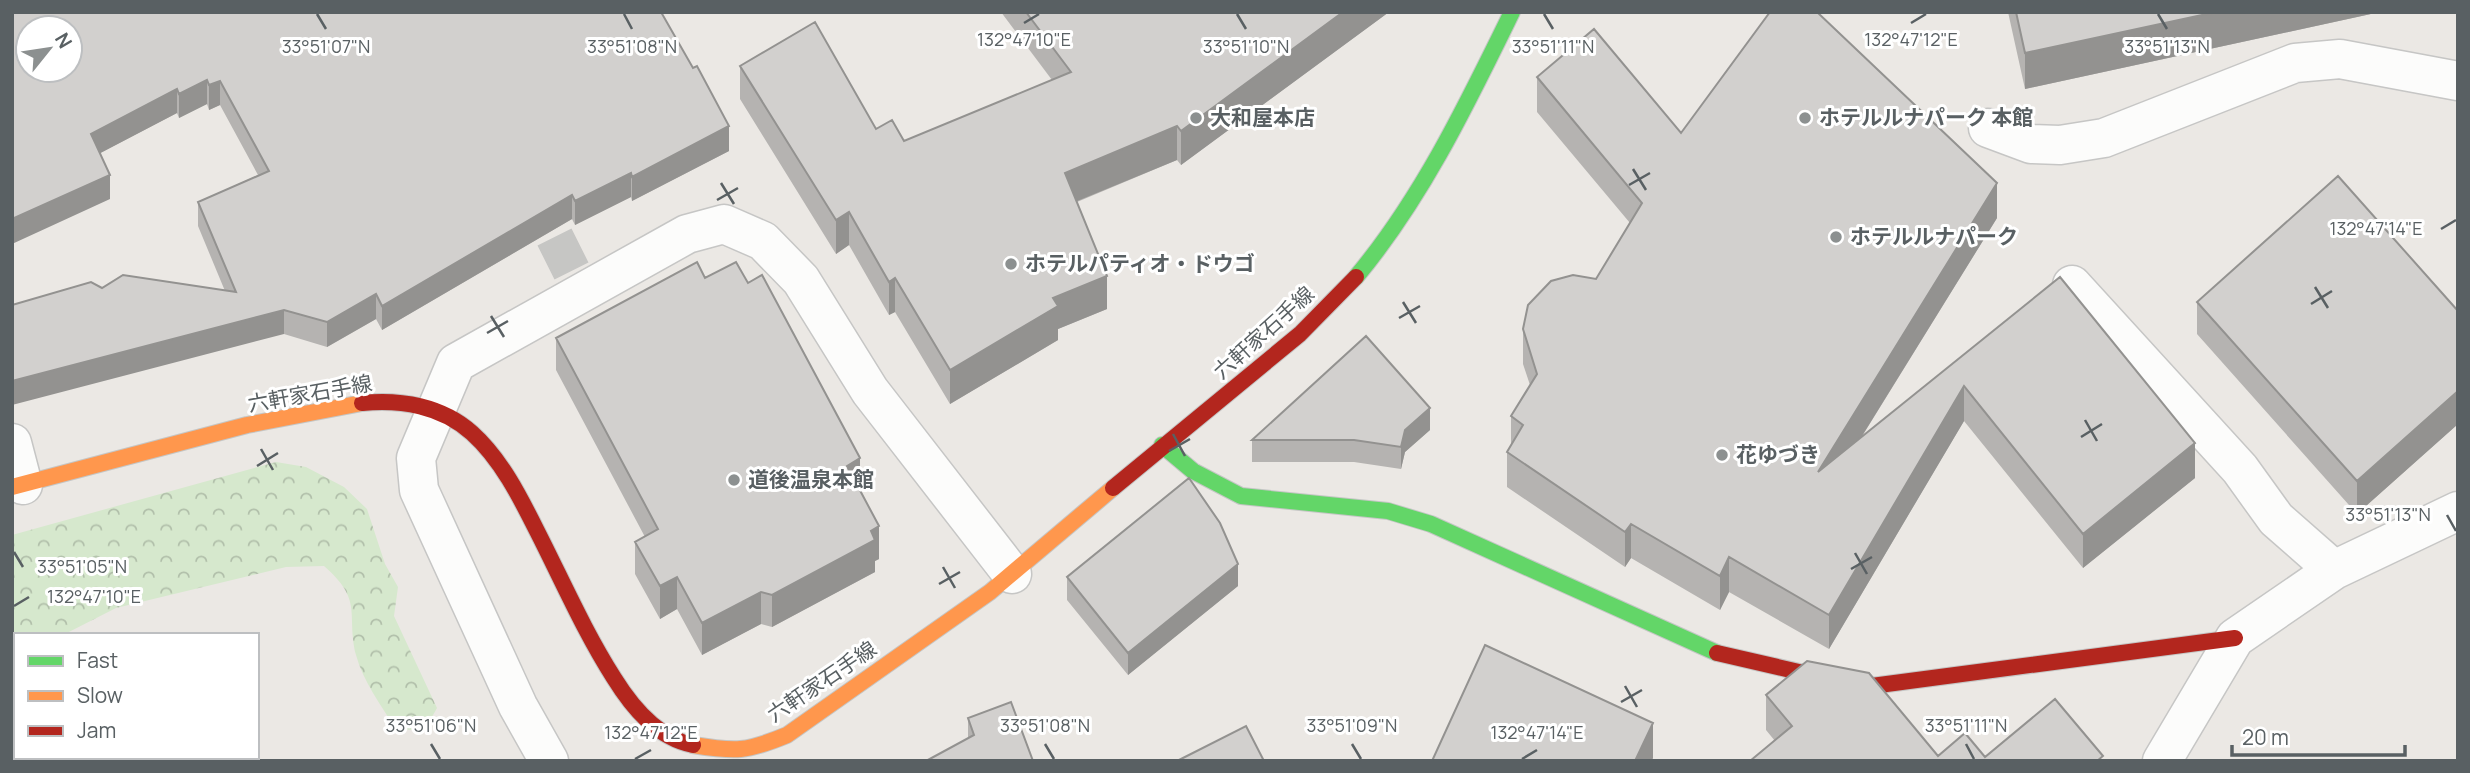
<svg xmlns="http://www.w3.org/2000/svg" width="2470" height="773" viewBox="0 0 2470 773" font-family="Manrope,'Noto Sans JP',sans-serif">
<defs>
<pattern id="forest-crowns" width="20" height="18" patternUnits="userSpaceOnUse" patternTransform="scale(1.75)"><rect width="20" height="18" fill="#d6e8cd"/><path d="M2 6a3 3 0 1 1 6 0M12 15a3 3 0 1 1 6 0" fill="none" stroke="#b1bfaa"/></pattern>
</defs>
<rect width="100%" height="100%" fill="#ebe8e4"/>
<path fill="url(#forest-crowns)" d="M 276,462 L 306,467 L 344,487 L 367,509 L 385,564 L 398,587 L 394,616 L 437,708 C 424,732 422,732 395,728 C 381,705 363,681 356,655 C 346,613 364,601 324,566 L 286,567 L 116,608 L 63,635 L 16,635 L 16,677 L 12,680 L 12,535 Z"/>
<g fill="none" stroke-linecap="round" stroke-linejoin="round">
<path stroke="#c6c6c4" stroke-width="38" stroke-dasharray="38 19" stroke-linecap="butt" d="M 529,186 L 581,290"/>
<g stroke="#c6c6c5" stroke-width="41">
<path id="street" d="M 1988,128 L 2031,144 L 2060,145 L 2104,138 L 2295,63 L 2340,59 L 2458,81
M 2072,285 L 2240,469 L 2276,519 L 2334,570
M 12,443 L 23,485
M 549,761 L 518,706 L 419,490 L 416,458 L 456,363 L 687,234 L 724,224 L 763,241 L 801,280 L 870,391 L 1012,574
M 2162,761 L 2235,638 L 2334,570 L 2458,511"/>
</g>
<g stroke="#c5c6c5" stroke-width="18">
<path id="fast" d="M 1356,277 C 1422,198 1467,104 1512,12
M 1162,445 L 1193,471 L 1241,496 L 1388,511 L 1431,524 L 1717,653"/>
</g>
<g stroke="#c5c6c5" stroke-width="18">
<path id="slow" d="M 12,487 L 247,425 L 362,403
M 693,745 C 736,752 746,752 787,735 L 990,592 L 1113,488"/>
</g>
<g stroke="#c5c6c5" stroke-width="18">
<path id="jam" d="M 362,403 C 401,399 442,406 472,433 C 501,459 520,497 537,531 C 562,580 584,631 614,678 C 632,707 657,738 693,745
M 1113,488 L 1300,334 L 1356,277
M 1717,653 L 1864,687 L 2235,638"/>
</g>
<use href="#street" stroke="#fcfcfb" stroke-width="38"/>
<use href="#fast" stroke="#63d668" stroke-width="16"/>
<use href="#slow" stroke="#ff974d" stroke-width="16"/>
<use href="#jam" stroke="#b3261e" stroke-width="16"/>
</g>
<path fill="#b5b3b1" d="M 12,12 L 729,151 L 632,201 L 631,197 L 575,225 L 572,219 L 382,330 L 376,319 L 327,347 L 284,334 L 102,288 L 225,291 L 198,226 L 198,202 L 258,175 L 220,105 L 209,110 L 207,104 L 179,118 L 177,113 L 100,153 L 110,199 Z
M 1001,12 L 1389,12 L 1181,165 L 1177,160 L 1077,202 L 1107,309 L 1058,329 L 1058,340 L 950,404 L 895,312 L 889,315 L 849,245 L 836,254 L 740,99 L 740,66 L 904,141 L 1052,80 Z
M 2008,12 L 2380,12 L 2025,89 Z
M 1537,77 L 1681,133 L 1997,218 L 1861,438 L 2060,277 L 2195,478 L 2083,568 L 1964,421 L 1829,649 L 1729,592 L 1720,610 L 1631,558 L 1625,567 L 1507,487 L 1507,452 L 1511,447 L 1511,416 L 1530,385 L 1523,364 L 1523,329 L 1596,279 L 1630,223 L 1537,112 Z
M 705,278 L 860,490 L 879,559 L 875,561 L 875,572 L 772,627 L 761,624 L 702,655 L 677,609 L 660,619 L 635,574 L 635,542 L 645,537 L 556,370 L 556,338 Z
M 2197,302 L 2458,311 L 2458,424 L 2357,514 L 2197,334 Z
M 1430,430 L 1405,452 L 1401,469 L 1354,462 L 1252,462 L 1252,440 Z
M 1067,577 L 1238,586 L 1128,675 L 1067,600 Z
M 1766,695 L 1938,756 L 2103,761 L 1750,761 L 1775,741 L 1766,730 Z
M 968,718 L 1033,761 L 968,738 Z"/>
<path fill="#939290" d="M 1343,12 L 1389,12 L 1181,165 L 1181,131 Z
M 2216,12 L 2380,12 L 2025,89 L 2025,53 Z
M 207,80 L 207,104 L 179,118 L 179,94 Z
M 220,81 L 220,105 L 209,110 L 209,85 Z
M 177,89 L 177,113 L 91,158 L 91,134 Z
M 729,126 L 729,151 L 632,201 L 632,177 Z
M 1177,126 L 1177,160 L 1065,206 L 1065,173 Z
M 631,173 L 631,197 L 575,225 L 575,201 Z
M 110,175 L 110,199 L 12,244 L 12,219 Z
M 1997,183 L 1997,218 L 1818,507 L 1818,472 Z
M 572,195 L 572,219 L 382,330 L 382,306 Z
M 849,212 L 849,245 L 836,254 L 836,220 Z
M 1107,276 L 1107,309 L 1058,329 L 1058,340 L 950,404 L 950,370 L 1053,298 Z
M 895,278 L 895,312 L 889,315 L 889,282 Z
M 376,294 L 376,319 L 327,347 L 327,322 Z
M 284,310 L 284,334 L 12,405 L 12,381 Z
M 1964,386 L 1964,421 L 1829,649 L 1829,615 Z
M 2458,391 L 2458,424 L 2357,514 L 2357,481 Z
M 1430,408 L 1430,430 L 1405,452 L 1401,469 L 1401,447 L 1405,430 Z
M 2195,443 L 2195,478 L 2083,568 L 2083,534 Z
M 860,458 L 860,491 L 847,466 Z
M 1631,524 L 1631,558 L 1625,567 L 1625,532 Z
M 879,526 L 879,559 L 875,561 L 875,572 L 772,627 L 772,595 Z
M 1729,557 L 1729,592 L 1720,610 L 1720,576 Z
M 1238,564 L 1238,586 L 1128,675 L 1128,653 Z
M 677,577 L 677,609 L 660,619 L 660,586 Z
M 761,592 L 761,624 L 702,655 L 702,623 Z
M 1653,723 L 1653,758 L 1652,761 L 1635,761 Z"/>
<path fill="#d2d0ce" stroke="#939290" stroke-width="2" fill-rule="evenodd" d="M 12,12 L 661,12 L 693,68 L 697,66 L 729,126 L 632,177 L 631,173 L 575,201 L 572,195 L 382,306 L 376,294 L 327,322 L 284,310 L 12,381 L 12,305 L 91,282 L 102,288 L 123,275 L 236,292 L 198,202 L 269,171 L 220,81 L 209,85 L 207,80 L 179,94 L 177,89 L 91,134 L 110,175 L 12,219 ZM 28,28 L 70,28 L 70,70 L 28,70 Z
M 1026,12 L 1343,12 L 1181,131 L 1177,126 L 1065,173 L 1107,276 L 1053,298 L 1058,306 L 950,370 L 895,278 L 889,282 L 849,212 L 836,220 L 740,66 L 815,22 L 876,129 L 892,120 L 904,141 L 1071,72 Z
M 1770,12 L 1817,12 L 1997,183 L 1818,472 L 2060,277 L 2195,443 L 2083,534 L 1964,386 L 1829,615 L 1729,557 L 1720,576 L 1631,524 L 1625,532 L 1507,452 L 1523,425 L 1511,416 L 1537,374 L 1523,329 L 1528,305 L 1551,281 L 1573,275 L 1596,279 L 1642,203 L 1537,77 L 1594,29 L 1681,133 Z
M 2016,12 L 2216,12 L 2025,53 Z
M 2338,176 L 2458,311 L 2458,391 L 2357,481 L 2197,302 Z
M 697,262 L 705,278 L 736,262 L 748,283 L 762,275 L 860,458 L 847,466 L 879,526 L 871,531 L 875,540 L 772,595 L 761,592 L 702,623 L 677,577 L 660,586 L 635,542 L 658,529 L 556,338 Z
M 1366,336 L 1430,408 L 1405,430 L 1401,447 L 1354,440 L 1252,440 Z
M 1189,478 L 1220,523 L 1238,564 L 1128,653 L 1067,577 Z
M 1485,645 L 1653,723 L 1635,761 L 1432,761 Z
M 1807,661 L 1869,673 L 1938,756 L 1965,733 L 1985,757 L 2055,699 L 2103,756 L 2097,761 L 1750,761 L 1792,726 L 1766,695 Z
M 1011,702 L 1033,761 L 926,761 L 974,735 L 968,718 Z
M 1246,726 L 1264,761 L 1177,761 Z"/>
<path fill="none" stroke="#596063" stroke-width="2.5" d="M 317,14 L 326,29M 624,14 L 632,29M 1237,14 L 1246,29M 1544,14 L 1553,29M 2158,14 L 2167,29M 1024,23 L 1039,14M 1911,23 L 1926,14M 1633,169 L 1646,190M 721,183 L 734,204M 1629,185 L 1650,173M 717,200 L 738,188M 2441,229 L 2456,220M 2315,287 L 2328,308M 1403,302 L 1416,323M 2311,304 L 2332,291M 491,316 L 504,337M 1399,318 L 1420,306M 487,333 L 508,321M 2085,420 L 2097,441M 1173,434 L 1185,456M 2081,437 L 2102,424M 261,449 L 273,470M 1169,451 L 1190,439M 257,466 L 278,453M 2447,515 L 2456,531M 14,552 L 23,567M 1855,553 L 1867,574M 943,567 L 955,588M 1851,569 L 1872,557M 939,584 L 960,572M 14,606 L 29,597M 1625,686 L 1637,707M 1621,702 L 1642,690M 431,744 L 440,759M 1045,744 L 1054,759M 1352,744 L 1361,759M 1966,744 L 1974,759M 635,759 L 651,750M 1522,759 L 1537,750"/>
<g fill="#8c9090" stroke="#fff" stroke-width="2.5">
<circle cx="1196" cy="118" r="7"/>
<circle cx="1805" cy="118" r="7"/>
<circle cx="1836" cy="237" r="7"/>
<circle cx="1011" cy="264" r="7"/>
<circle cx="1722" cy="455" r="7"/>
<circle cx="734" cy="480" r="7"/>
</g>
<g text-anchor="middle" stroke-width="6" stroke-linejoin="round" paint-order="stroke">
<g font-size="21" font-weight="bold" fill="#596063" stroke="#fff" text-anchor="start">
<text x="1210" y="125">大和屋本店</text>
<text x="1819" y="125">ホテルルナパーク 本館</text>
<text x="1850" y="244">ホテルルナパーク</text>
<text x="1025" y="271">ホテルパティオ・ドウゴ</text>
<text x="1736" y="462">花ゆづき</text>
<text x="748" y="487">道後温泉本館</text>
</g>
<g font-size="21" fill="#596063" stroke="#fff">
<text transform="translate(1264 333) rotate(-42)" y="7">六軒家石手線</text>
<text transform="translate(310 394) rotate(-10)" y="7">六軒家石手線</text>
<text transform="translate(822 682) rotate(-34)" y="7">六軒家石手線</text>
</g>
</g>
<g font-size="18" text-anchor="middle" fill="#596063" stroke="#fff" stroke-width="6" stroke-linejoin="round" paint-order="stroke">
<text x="1024" y="46">132°47'10"E</text>
<text x="1911" y="46">132°47'12"E</text>
<text x="326" y="53">33°51'07"N</text>
<text x="632" y="53">33°51'08"N</text>
<text x="1246" y="53">33°51'10"N</text>
<text x="1553" y="53">33°51'11"N</text>
<text x="2167" y="53">33°51'13"N</text>
<text x="2376" y="235">132°47'14"E</text>
<text x="2388" y="521">33°51'13"N</text>
<text x="82" y="573">33°51'05"N</text>
<text x="94" y="603">132°47'10"E</text>
<text x="431" y="732">33°51'06"N</text>
<text x="1045" y="732">33°51'08"N</text>
<text x="1352" y="732">33°51'09"N</text>
<text x="1966" y="732">33°51'11"N</text>
<text x="651" y="739">132°47'12"E</text>
<text x="1537" y="739">132°47'14"E</text>
</g>
<rect width="2470" height="773" fill="none" stroke="#596063" stroke-width="28"/>
<rect x="14" y="633" width="245" height="126" fill="#ffffff" stroke="#bdbfc1" stroke-width="2"/>
<rect x="28" y="656" width="35" height="10" fill="#63d668" stroke="#bdbfc1" stroke-width="2"/>
<text x="77" y="668" font-size="21" fill="#596063">Fast</text>
<rect x="28" y="691" width="35" height="10" fill="#ff974d" stroke="#bdbfc1" stroke-width="2"/>
<text x="77" y="703" font-size="21" fill="#596063">Slow</text>
<rect x="28" y="726" width="35" height="10" fill="#b3261e" stroke="#bdbfc1" stroke-width="2"/>
<text x="77" y="738" font-size="21" fill="#596063">Jam</text>
<g transform="translate(49 49) rotate(60)"><circle r="33" fill="#ffffff" stroke="#bdbfc1" stroke-width="2"/>
<path d="M0-5L12 26L0 18L-12 26Z" fill="#8c9090"/>
<text y="-10" font-size="19" font-weight="bold" text-anchor="middle" fill="#596063">N</text>
</g>
<path d="M2232 745v10h173v-10" fill="none" stroke="#596063" stroke-width="3.5"/>
<text x="2242" y="745" font-size="21" fill="#596063" stroke="#ffffff" stroke-width="5" paint-order="stroke">20 m</text>
</svg>
